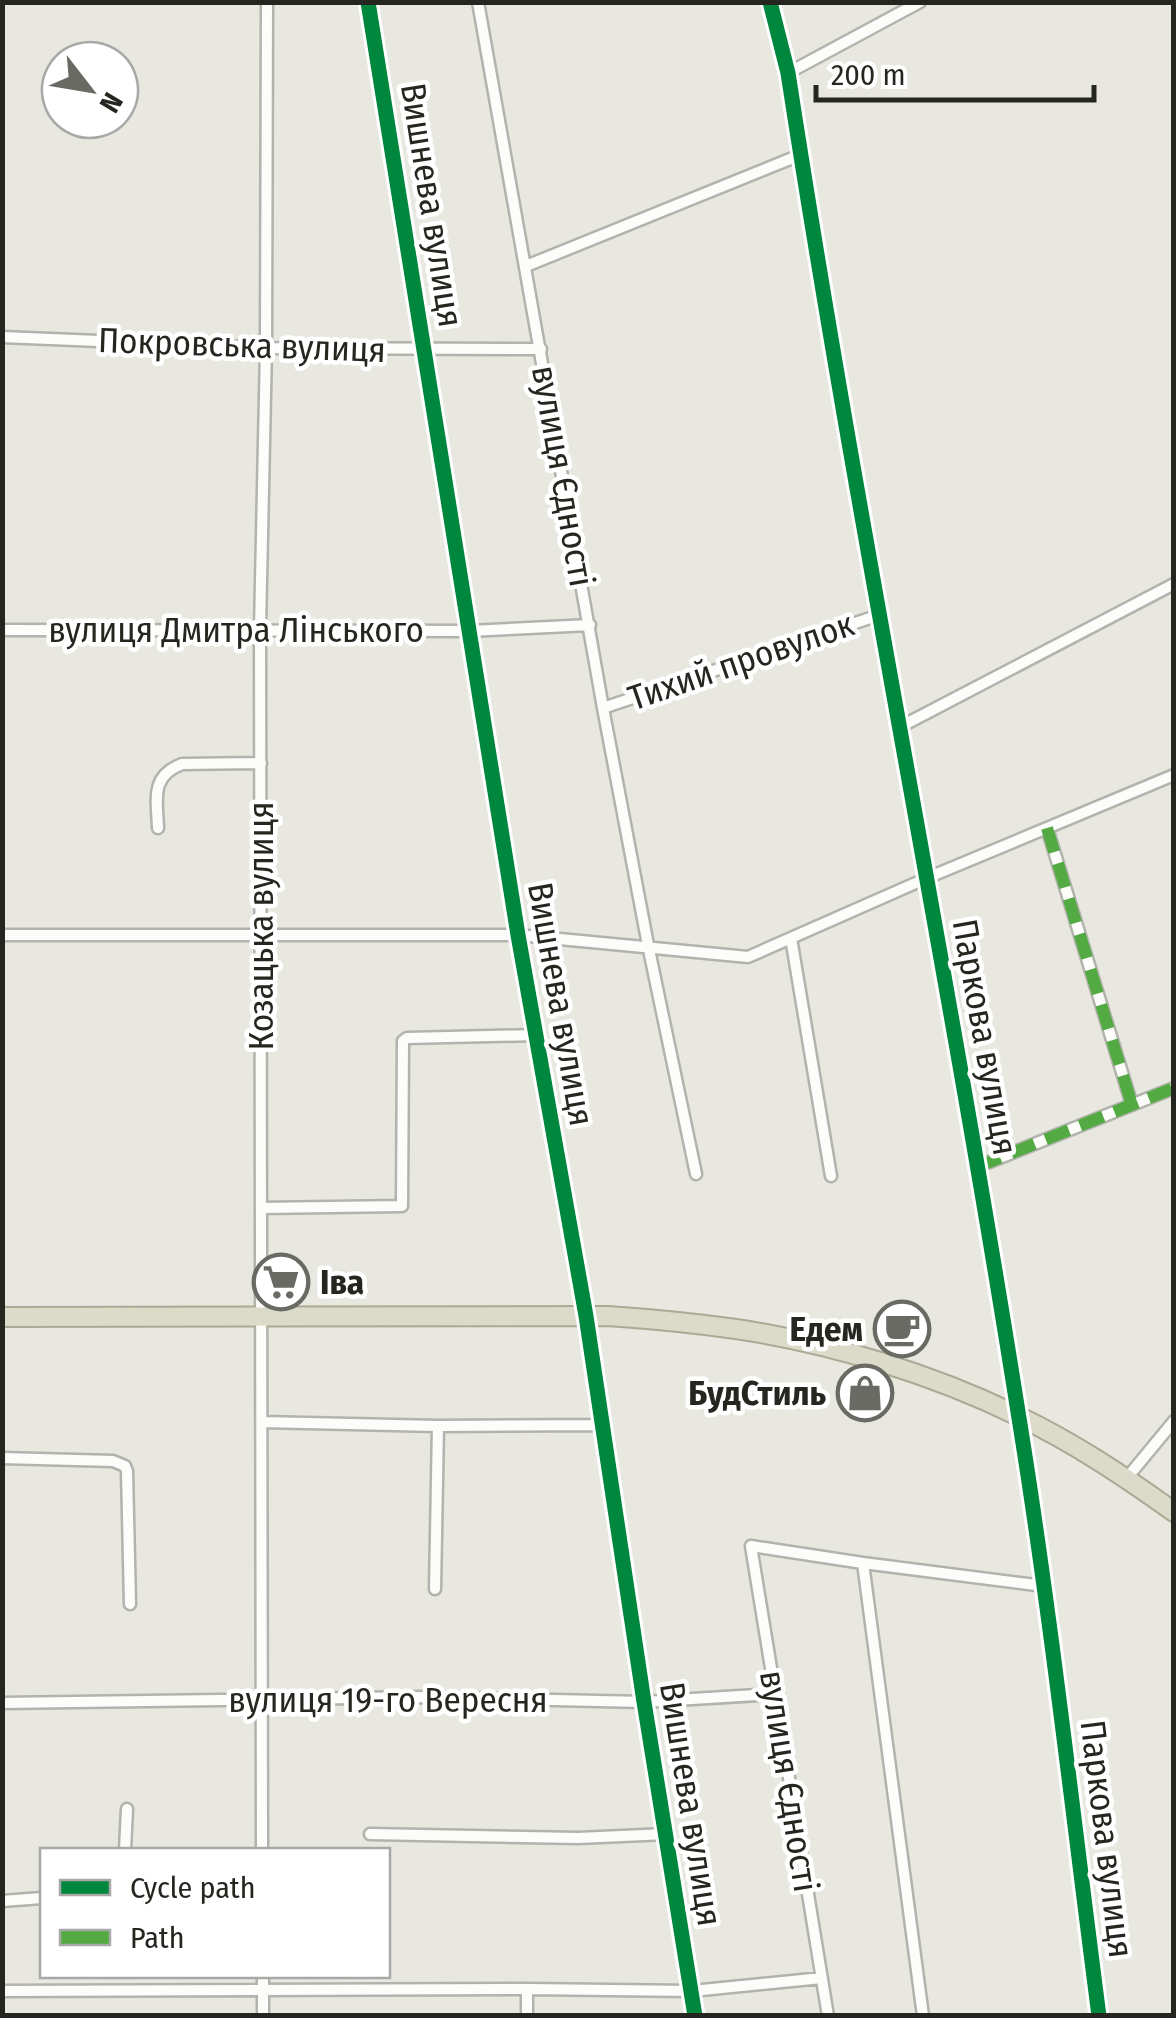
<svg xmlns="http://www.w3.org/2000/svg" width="1176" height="2018" viewBox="0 0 1176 2018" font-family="'Fira Sans Condensed',sans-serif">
<rect width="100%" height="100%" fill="#e8e8e0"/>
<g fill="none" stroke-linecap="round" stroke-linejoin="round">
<g stroke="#b3b3ad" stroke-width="15">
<path id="street" d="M 368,2 L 518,935 L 586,1316 L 644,1702 L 695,2016
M 478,2 L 603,708 L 648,945 L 696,1174
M 770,2 L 788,73 C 857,522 948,968 1019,1418 C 1051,1616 1073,1816 1099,2016
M 788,73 L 920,2
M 526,266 L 800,155
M 2,337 L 266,348 L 541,349
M 2,630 L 470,631 L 590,625
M 603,708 L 879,615
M 898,728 L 1174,584
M 158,828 C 157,799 150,776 182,764 L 261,763
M 1047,828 L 1132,1105
M 2,935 L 518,935 L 748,957 L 927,878 L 1174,775
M 791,938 L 831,1176
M 977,1167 L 1174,1088
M 261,1208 L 402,1206 L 403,1041 L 407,1038 L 536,1035
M 262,1422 L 438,1426 L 602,1425
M 2,1458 L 113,1461 L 125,1466 L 127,1471 L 130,1604
M 1126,1479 L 1174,1421
M 863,1563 L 923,2016
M 435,1589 L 438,1426
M 2,1703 L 423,1697 L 644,1702 L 774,1694
M 370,1834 L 578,1838 L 666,1834
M 125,1850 L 127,1809
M 262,1850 L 260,629 L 266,348 L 267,2
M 2,1901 L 42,1898
M 263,1976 L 263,2016
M 527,1989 L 527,2016
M 2,1991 L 527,1989 L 692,1991 L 822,1978
M 828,2016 L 751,1546 L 863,1563 L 1044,1586"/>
</g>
<g stroke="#aaa994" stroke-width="22">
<path id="highway" d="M 2,1317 L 608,1316 C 651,1319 693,1323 736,1329 C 830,1343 933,1374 1018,1416 C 1073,1442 1125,1477 1174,1512"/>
</g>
<use href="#street" stroke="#fcfcfa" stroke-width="10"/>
<use href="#highway" stroke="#dcdbca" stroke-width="18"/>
<path stroke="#53aa43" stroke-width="12" stroke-dasharray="25 12" stroke-linecap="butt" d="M 1047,828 L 1132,1105
M 977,1167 L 1174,1088"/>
<g stroke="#fff" stroke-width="21">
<path id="cycleway" d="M 368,2 L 518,935 L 586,1316 L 644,1702 L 695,2016
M 770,2 L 788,73 C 857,522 948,968 1019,1418 C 1051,1616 1073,1816 1099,2016"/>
</g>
<use href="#cycleway" stroke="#00873e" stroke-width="15"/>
</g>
<defs>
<g id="supermarket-ring" transform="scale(2.875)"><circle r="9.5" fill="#fff" stroke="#6a6a64" stroke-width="1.5"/><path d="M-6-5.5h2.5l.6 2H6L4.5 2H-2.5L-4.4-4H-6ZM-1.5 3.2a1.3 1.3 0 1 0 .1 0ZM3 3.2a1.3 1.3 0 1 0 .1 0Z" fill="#6a6a64"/></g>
<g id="cafe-ring" transform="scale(2.875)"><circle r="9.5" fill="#fff" stroke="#6a6a64" stroke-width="1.5"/><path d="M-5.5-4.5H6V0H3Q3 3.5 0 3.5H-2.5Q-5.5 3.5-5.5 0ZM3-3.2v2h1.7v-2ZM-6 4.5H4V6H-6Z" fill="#6a6a64"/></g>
<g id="shop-ring" transform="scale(2.875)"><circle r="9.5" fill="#fff" stroke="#6a6a64" stroke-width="1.5"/><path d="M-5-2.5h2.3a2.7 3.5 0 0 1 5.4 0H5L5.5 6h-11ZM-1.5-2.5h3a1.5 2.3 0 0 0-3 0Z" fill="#6a6a64"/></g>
</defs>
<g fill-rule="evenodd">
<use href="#supermarket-ring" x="281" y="1282"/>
<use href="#cafe-ring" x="902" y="1329"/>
<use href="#shop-ring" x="865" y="1393"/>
</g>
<g text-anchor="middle" stroke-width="9" stroke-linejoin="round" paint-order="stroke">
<g font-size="35" fill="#262621" stroke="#fff">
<text transform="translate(432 205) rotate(81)" y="12">Вишнева вулиця</text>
<text transform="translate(242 345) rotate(2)" y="12">Покровська вулиця</text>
<text transform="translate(563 476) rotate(80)" y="12">вулиця Єдності</text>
<text x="236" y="642">вулиця Дмитра Лінського</text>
<text transform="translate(741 661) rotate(-19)" y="12">Тихий провулок</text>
<text transform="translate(261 926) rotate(-90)" y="12">Козацька вулиця</text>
<text transform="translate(561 1004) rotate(80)" y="12">Вишнева вулиця</text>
<text transform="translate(985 1037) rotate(80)" y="12">Паркова вулиця</text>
<text x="388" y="1712">вулиця 19-го Вересня</text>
<text transform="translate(789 1781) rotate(81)" y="12">вулиця Єдності</text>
<text transform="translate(691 1804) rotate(81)" y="12">Вишнева вулиця</text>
<text transform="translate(1107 1839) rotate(83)" y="12">Паркова вулиця</text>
</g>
<g font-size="35" font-weight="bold" fill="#262621" stroke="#fff" text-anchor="end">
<text x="320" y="1294" text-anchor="start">Іва</text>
<text x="863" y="1341">Едем</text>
<text x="826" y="1405">БудСтиль</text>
</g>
</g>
<rect width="1176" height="2018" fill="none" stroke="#262621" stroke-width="10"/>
<rect x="40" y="1848" width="350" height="130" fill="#ffffff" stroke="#a8a8a6" stroke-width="2.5"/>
<rect x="60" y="1880" width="50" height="15" fill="#00873e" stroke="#a8a8a6" stroke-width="2.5"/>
<text x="130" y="1898" font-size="30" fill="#262621">Cycle path</text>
<rect x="60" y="1930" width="50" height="15" fill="#53aa43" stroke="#a8a8a6" stroke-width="2.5"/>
<text x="130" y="1948" font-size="30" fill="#262621">Path</text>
<g transform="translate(90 90) rotate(121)"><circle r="48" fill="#ffffff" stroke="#a8a8a6" stroke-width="2.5"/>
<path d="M0-8L18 38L0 25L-18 38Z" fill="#6a6a64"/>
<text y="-15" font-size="28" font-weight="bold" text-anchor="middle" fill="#262621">N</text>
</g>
<path d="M816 85v15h278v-15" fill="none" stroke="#262621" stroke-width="5"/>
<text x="831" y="85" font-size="30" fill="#262621" stroke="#ffffff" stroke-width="8" paint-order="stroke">200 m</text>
</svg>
